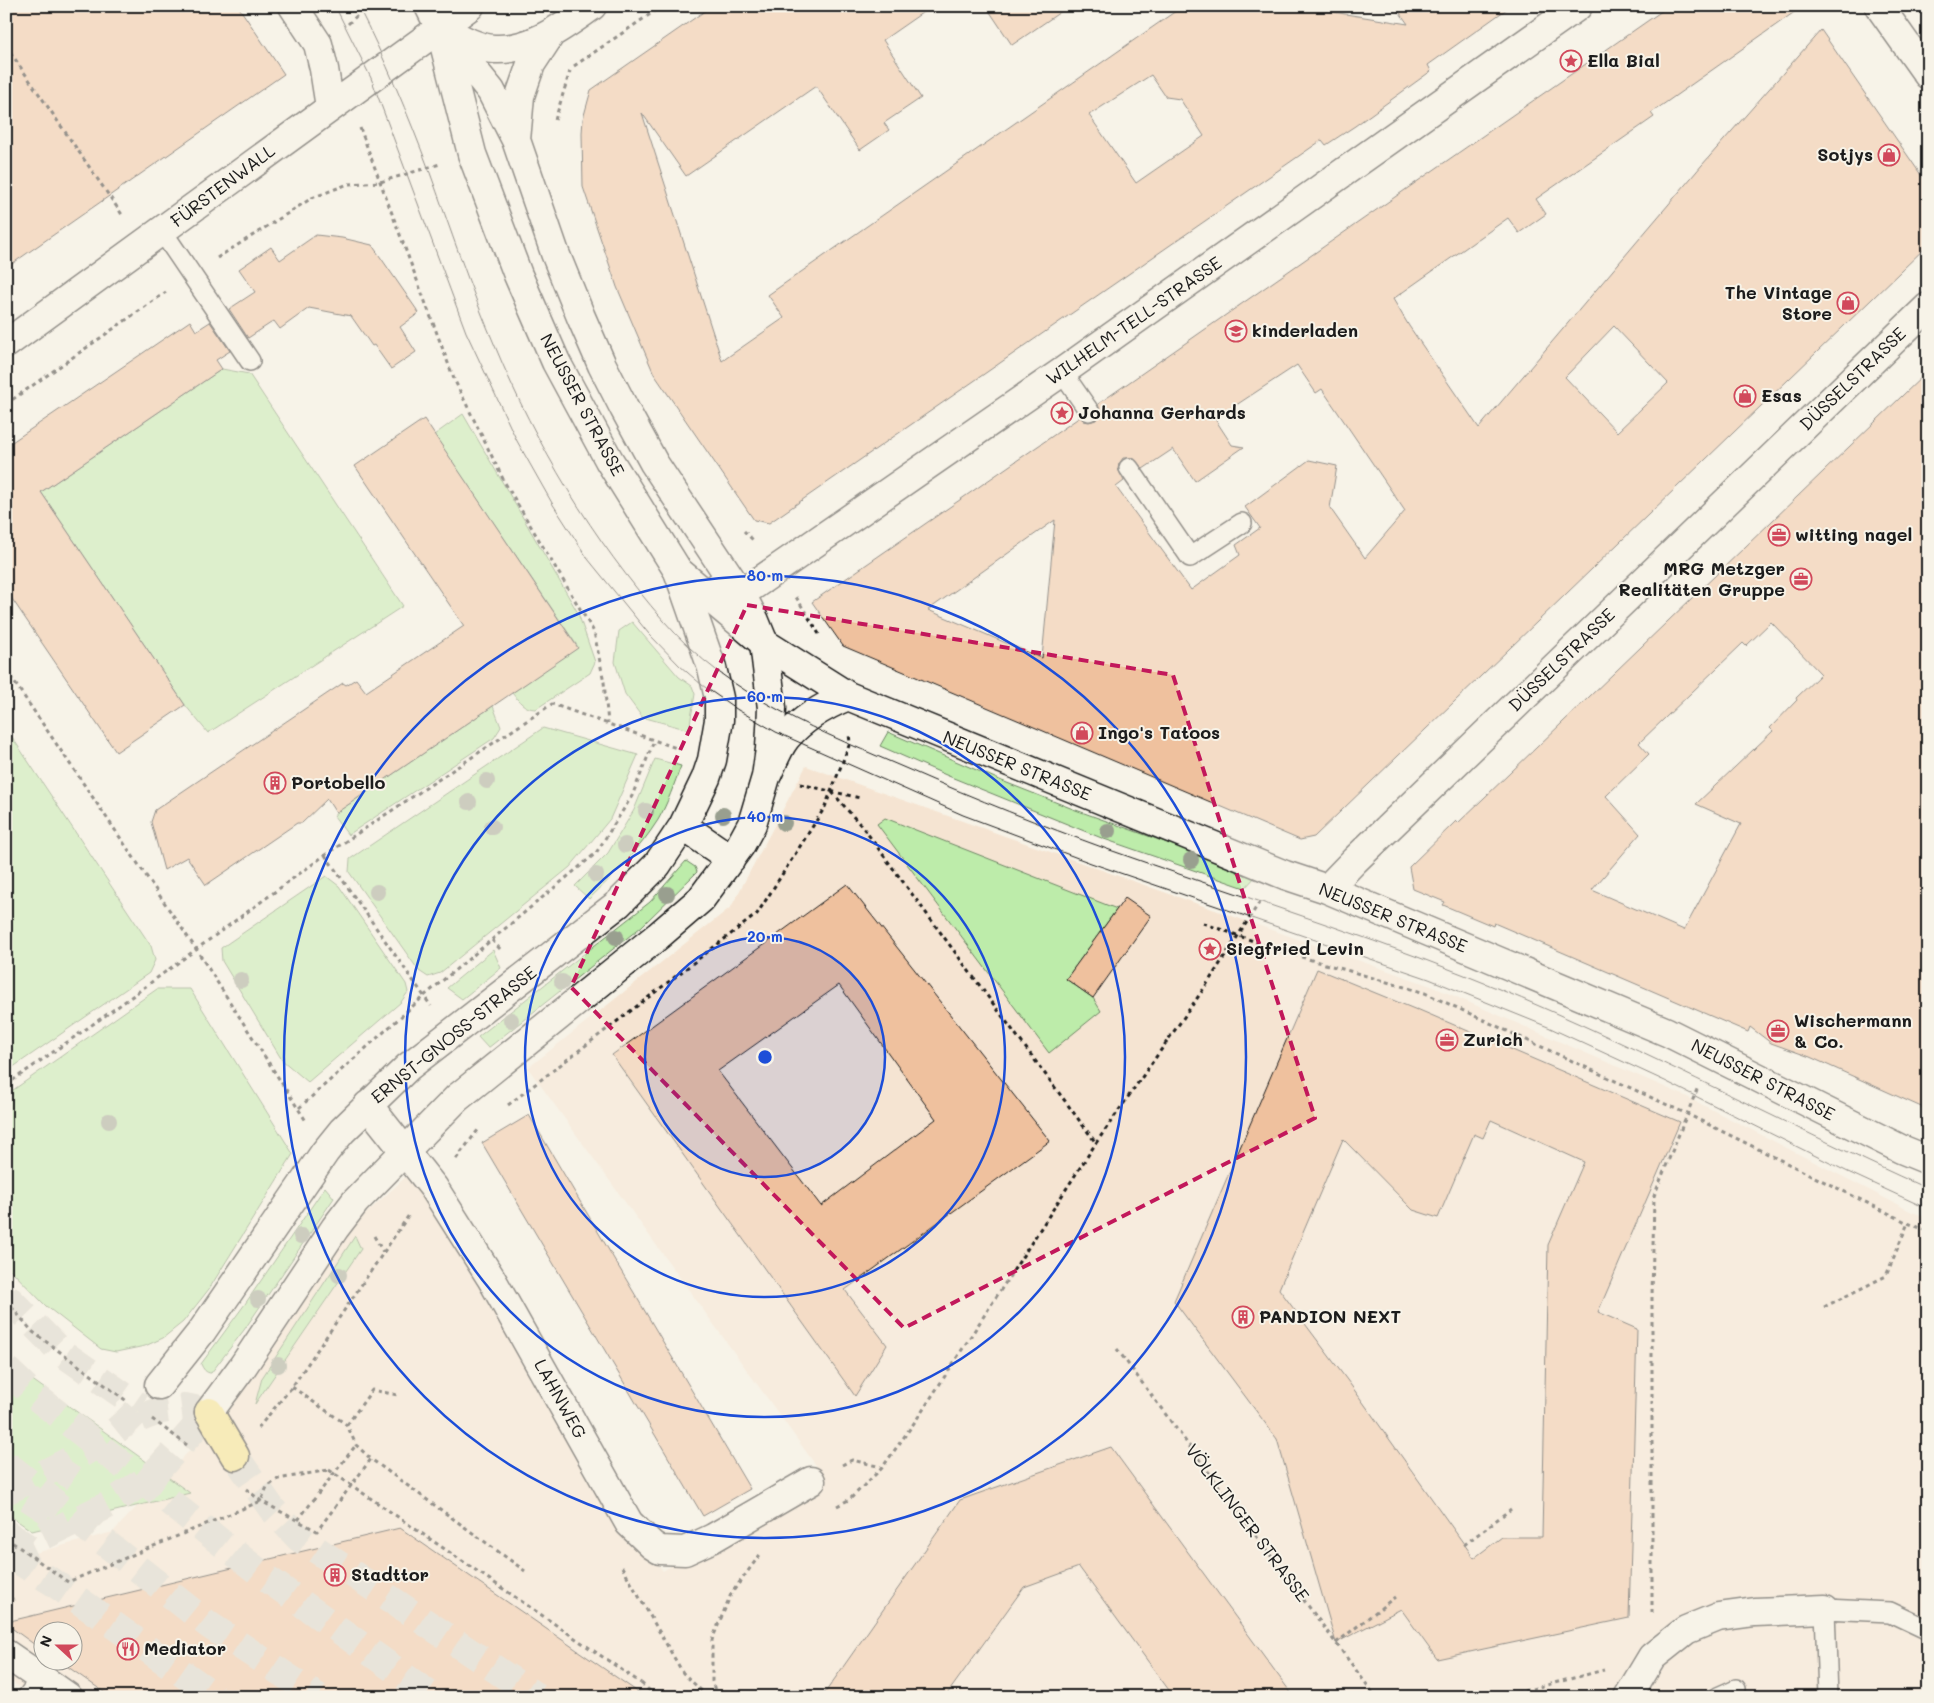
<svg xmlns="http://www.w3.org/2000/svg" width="1934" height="1703" viewBox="0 0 1934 1703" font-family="Mali,sans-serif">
<rect width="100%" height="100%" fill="#f7f3e8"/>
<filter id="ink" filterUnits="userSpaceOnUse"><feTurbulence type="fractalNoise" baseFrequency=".02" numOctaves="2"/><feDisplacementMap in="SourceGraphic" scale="10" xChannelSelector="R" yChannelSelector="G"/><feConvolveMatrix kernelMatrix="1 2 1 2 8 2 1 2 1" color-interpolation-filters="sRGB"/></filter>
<g filter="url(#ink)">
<path fill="#f5e4d2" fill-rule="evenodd" d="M 806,766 L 1431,986 L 1683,1095 L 1912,1212 L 1928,1218 L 1928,1697 L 28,1697 L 29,1694 L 6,1677 L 6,1561 L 113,1532 L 208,1431 L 347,1231 L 407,1176 L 437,1202 L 630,1529 L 663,1571 L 823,1475 L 528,1068 L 731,907 ZM 42,1630 L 72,1630 L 72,1660 L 42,1660 Z"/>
<path fill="#bdecaa" stroke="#6c8463" d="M 222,369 L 249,374 L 403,606 L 208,733 L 185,705 L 41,492 Z
M 463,414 L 578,613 L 595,662 L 590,673 L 536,709 C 524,709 519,701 512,693 L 578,647 L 434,435 Z
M 632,622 L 679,677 L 692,686 L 695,694 L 689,730 L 642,717 L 625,694 L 615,662 L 619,631 Z
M 493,706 L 501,727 L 494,738 L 348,835 L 334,816 L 336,813 Z
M 6,728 L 151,946 L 155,960 L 149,973 L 6,1072 Z
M 543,728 L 638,755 L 610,819 L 570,867 L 440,973 L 428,977 L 419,971 L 349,872 L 350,859 Z
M 888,732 L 1002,781 L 1073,809 L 1257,875 L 1245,888 L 1104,839 L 946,775 L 880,746 Z
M 655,759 L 681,766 C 674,784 668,803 658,820 C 639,850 614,875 589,899 L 575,886 L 608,853 L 634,810 Z
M 885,818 L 1117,909 L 1066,979 L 1093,998 L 1101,1011 L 1049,1053 L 877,824 Z
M 686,861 L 695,867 L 697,872 L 641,927 L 488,1048 L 478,1037 L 650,902 Z
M 326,876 L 339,886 L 406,984 L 408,992 L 401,1002 L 308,1082 L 282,1060 L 222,961 L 221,948 Z
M 493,950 L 501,968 L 462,999 L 447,988 Z
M 157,989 L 190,989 L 293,1154 L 209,1289 L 183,1322 L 163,1338 L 145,1346 L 116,1352 L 101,1349 L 46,1306 L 6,1265 L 6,1095 Z
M 325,1187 L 334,1198 L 244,1330 L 211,1373 C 206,1373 203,1369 201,1364 L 245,1304 Z
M 355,1236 L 361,1249 L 255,1404 L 262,1378 Z
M 6,1361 L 190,1493 L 32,1531 L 6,1513 Z"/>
<path fill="#efc19e" stroke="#1c1c1c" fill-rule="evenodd" d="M 6,6 L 238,6 L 284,74 L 6,268 Z
M 712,6 L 932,6 L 883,40 L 921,98 L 884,123 L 889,130 L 860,150 L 816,86 L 686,176 L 642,113 L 722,361 L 784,318 L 768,295 L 1183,6 L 1295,6 L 1408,24 L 1395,6 L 1511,6 L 1428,65 L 1431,71 L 1355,126 L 1326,145 L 1322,140 L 769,523 L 754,520 L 654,374 L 617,287 L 583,187 L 582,133 L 583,119 L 591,90 ZM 1151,75 L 1166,97 L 1180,99 L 1204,136 L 1136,183 L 1089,115 Z
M 986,6 L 1069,6 L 1012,45 Z
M 1669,6 L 1803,6 L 1651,113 L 1654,117 L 1536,199 L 1546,214 L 1519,233 L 1508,218 L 1393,299 L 1409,326 L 1479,428 L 1702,165 L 1821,30 L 1928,185 L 1928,245 L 1314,837 L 1300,840 L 843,646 L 812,602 L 1080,417 L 1084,421 L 1089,422 L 1096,420 L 1100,411 L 1098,404 ZM 1614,326 L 1668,383 L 1617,432 L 1565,377 ZM 1297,365 L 1316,393 L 1322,389 L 1405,511 L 1365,558 L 1330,508 L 1337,466 L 1309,460 L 1245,507 L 1260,528 L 1236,545 L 1240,555 L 1191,590 L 1116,487 L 1124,481 L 1118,469 L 1119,464 L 1123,458 L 1133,458 L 1143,469 L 1173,449 L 1195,481 L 1244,447 L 1232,445 L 1215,419 ZM 1055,520 L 1042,658 L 928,610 Z
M 316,235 L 342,238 L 372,245 L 419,313 L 400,327 L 416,352 L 391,369 L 374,345 L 372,346 L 351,316 L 309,308 L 280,329 L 274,321 L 248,338 L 229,309 L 255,292 L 239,269 L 271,247 L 280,260 Z
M 190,321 L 196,331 L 210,322 L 230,351 L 216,360 L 222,369 L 41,492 L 185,705 L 116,752 L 6,590 L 6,440 L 9,444 Z
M 1928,371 L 1928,1110 L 1810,1057 L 1771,1043 L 1750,1027 L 1748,1032 L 1494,923 L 1493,926 L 1443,905 L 1445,902 L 1413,889 L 1409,867 L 1456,821 L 1458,823 ZM 1771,622 L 1821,674 L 1796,698 L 1797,700 L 1770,728 L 1773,731 L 1696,804 L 1741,824 L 1684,930 L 1592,890 L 1640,834 L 1606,796 L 1649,754 L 1639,743 L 1743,643 L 1746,646 Z
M 424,419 L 578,648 L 336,813 L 327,799 L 302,823 L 297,823 L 206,885 L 187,857 L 164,870 L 151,822 L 155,810 L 343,683 L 346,685 L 356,679 L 366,692 L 464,626 L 355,466 Z
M 847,884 L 1050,1141 L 845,1290 L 887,1345 L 855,1396 L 612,1055 ZM 839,985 L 936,1119 L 821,1206 L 718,1071 Z
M 1125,898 L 1151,916 L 1093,998 L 1066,979 Z
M 1317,969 L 1417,1010 L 1417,1009 L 1680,1122 L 1598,1312 L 1637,1329 L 1629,1618 L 1437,1659 L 1401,1609 L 1336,1643 L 1277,1439 L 1174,1301 ZM 1491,1120 L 1584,1162 L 1548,1245 L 1542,1537 L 1502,1537 L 1474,1558 L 1350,1384 L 1279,1289 L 1343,1139 L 1413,1210 L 1438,1218 L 1474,1134 L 1483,1138 Z
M 529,1115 L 750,1489 L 703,1516 L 482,1143 Z
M 1111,1447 L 1294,1697 L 1174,1697 L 1079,1567 L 1024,1587 L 945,1697 L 822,1697 L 960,1500 Z
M 400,1528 L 645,1697 L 111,1697 L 58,1660 L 72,1660 L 72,1630 L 42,1630 L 42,1650 L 6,1624 L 6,1622 Z"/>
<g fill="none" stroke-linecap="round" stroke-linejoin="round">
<path stroke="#d6d3c9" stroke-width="28" stroke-dasharray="28 14" stroke-linecap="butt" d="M 6,1491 C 49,1471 105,1447 137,1411
M 9,1552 L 69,1461
M 6,1554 L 108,1505 L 153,1475 L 209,1412 L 185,1407 L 161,1410 L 125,1424"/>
<path stroke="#d6d3c9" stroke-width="28" stroke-dasharray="28 14" stroke-linecap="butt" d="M 6,1296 L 61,1352 L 140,1407
M 6,1369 L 30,1392 L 265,1577 L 433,1697
M 235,1456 L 272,1509 L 299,1538 L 537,1697
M 6,1464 L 209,1625 L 318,1697
M 8,1554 L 54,1583 L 216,1697"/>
<g stroke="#1c1c1c" stroke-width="22">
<path id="service" d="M 162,231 L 250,361
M 1062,372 L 1089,411
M 1129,468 L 1190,557 L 1242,523
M 27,1697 L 41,1678
M 1718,1697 L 1736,1689
M 1828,1697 L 1825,1609 L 1890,1612 L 1928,1630"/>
</g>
<g stroke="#1c1c1c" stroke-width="31">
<path id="pedestrian" d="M 6,1654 L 41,1678"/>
</g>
<g stroke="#1c1c1c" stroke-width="31">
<path id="minor" d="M 293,6 L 318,44 L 324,69 L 330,107
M 1879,6 L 1928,75
M 6,344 L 440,28
M 678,571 L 764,643 L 848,696 L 1285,875 L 1327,889 L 1667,1032 L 1901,1149 L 1928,1160
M 719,586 L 741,594 L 1062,372 L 1578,6
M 768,773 C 773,762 778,748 786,738 C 802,719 826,705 848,696
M 1327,889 L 1355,860 L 1928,307
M 368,1105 L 434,1188 L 491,1278 L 629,1523 L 652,1545 L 660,1550 L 685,1551 L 713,1538 L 811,1481
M 41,1678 L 68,1697
M 1628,1697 L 1652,1657 L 1686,1630 L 1718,1617 L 1755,1612 L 1825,1609"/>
</g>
<g stroke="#1c1c1c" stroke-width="31">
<path id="tertiary" d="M 440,28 L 470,6
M 443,30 C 459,37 476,48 494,49 C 532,51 563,26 592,6
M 516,140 L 520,96 L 531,64 L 550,35
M 683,826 L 731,859
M 159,1385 L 202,1331 L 325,1152 L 342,1131 L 408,1067 L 618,904 L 657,865 L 683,826 L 706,778 L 712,760 L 719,720 L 719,698 L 712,668 L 678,571 L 609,460 L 556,362 L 518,275 L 472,154 L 440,28 L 429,6
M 209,1412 L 243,1366 L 335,1228 L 355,1202 L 457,1098 L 658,936 L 701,899 L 740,846 L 752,824 L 766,777 L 770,749 L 772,708 L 764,643 L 755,621 L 741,594 L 654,463 L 624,408 L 602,365 L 581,317 L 555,253 L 516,140 L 491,91 L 440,28"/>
</g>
<g stroke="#1c1c1c" stroke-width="31">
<path id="trunk" d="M 209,1412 L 235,1456"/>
</g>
<path stroke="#1c1c1c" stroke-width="3" stroke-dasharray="4 4" stroke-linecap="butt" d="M 348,24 L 367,6
M 6,46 L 123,216
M 574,66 L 662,6
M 555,120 L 570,71
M 360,128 L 454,379 L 505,483 L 594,632 L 604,682 L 608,723
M 217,258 L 312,198 L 348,184 L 380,182 L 440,164
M 6,404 L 166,292
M 744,531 L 755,542
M 796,597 L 819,634
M 6,670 L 196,949 L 306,1121
M 800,784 L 860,798
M 832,792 L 864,829 L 1096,1143
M 325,855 L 431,1006
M 1203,923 L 1284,952 L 1425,993 L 1687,1114 L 1908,1223 L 1928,1231
M 492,940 L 501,950
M 6,1085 L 116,1008 L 325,855 L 552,704 L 679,749
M 508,1105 L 757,914 L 825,807 L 850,743 L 849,734
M 299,1108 L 424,996 L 596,853 L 632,796 L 654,741
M 456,1159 L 478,1130
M 374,1236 L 383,1252
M 6,1301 L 33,1332 L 128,1402
M 1824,1307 L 1886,1276 L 1908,1223
M 1117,1349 L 1376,1697
M 292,1387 L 347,1425 L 356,1445 L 371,1459
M 152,1419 L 187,1445
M 347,1425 L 372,1390 L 398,1395
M 258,1428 L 292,1387 L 409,1215
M 842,1465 L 852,1460 L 881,1467
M 246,1489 L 261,1501 L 317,1531 L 371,1459 L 525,1571
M 837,1506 L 850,1499 L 882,1468 L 921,1413 L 1096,1143 L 1207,984 L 1259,903
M 298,1520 L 356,1445
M 6,1538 L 68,1582 L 261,1501 L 267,1487 L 278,1479 L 329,1470
M 1464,1545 L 1511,1509
M 622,1567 L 683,1673 L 708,1697
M 6,1602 L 14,1599
M 1652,1613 L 1652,1298 L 1654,1196 L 1698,1087
M 1336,1643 L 1395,1597
M 641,1683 L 657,1697
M 717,1697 L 712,1681 L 712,1640 L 731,1594 L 762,1552
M 1501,1697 L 1604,1670"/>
<use href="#service" stroke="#f7f3e8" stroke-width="19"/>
<use href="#pedestrian" stroke="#f7f3e8" stroke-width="28"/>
<use href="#minor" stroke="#f7f3e8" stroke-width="28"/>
<use href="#tertiary" stroke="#f7f3e8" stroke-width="28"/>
<use href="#trunk" stroke="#f7e281" stroke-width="28"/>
<path stroke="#1c1c1c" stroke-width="1" d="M 335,6 L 371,78 L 466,332 L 517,441 L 552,503 L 588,559 L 649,634 L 680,666 L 702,685 L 738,710 L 776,732 L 963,815 L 1091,863 L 1429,979 L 1548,1027 L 1665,1081 L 1848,1172 L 1928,1209
M 358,6 C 385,59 408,114 429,170 C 450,228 470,288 495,346 C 536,445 593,540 664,621 C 730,698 822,732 912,771 C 976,799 1041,825 1107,849 C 1225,891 1345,928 1462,974 C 1622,1037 1772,1119 1928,1189"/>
<path stroke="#1c1c1c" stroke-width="3" stroke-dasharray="4 4" stroke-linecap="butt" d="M 329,1470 L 641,1683"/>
</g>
<g fill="#999f8f">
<circle cx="487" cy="781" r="8"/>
<circle cx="469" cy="802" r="8"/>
<circle cx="646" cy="811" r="8"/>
<circle cx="723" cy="815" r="8"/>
<circle cx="784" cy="823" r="8"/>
<circle cx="492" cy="827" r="8"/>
<circle cx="1108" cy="831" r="8"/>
<circle cx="625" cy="845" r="8"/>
<circle cx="1191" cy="860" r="8"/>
<circle cx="596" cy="875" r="8"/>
<circle cx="377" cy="892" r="8"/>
<circle cx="667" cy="894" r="8"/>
<circle cx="616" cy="937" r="8"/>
<circle cx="241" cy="980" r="8"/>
<circle cx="562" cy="982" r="8"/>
<circle cx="511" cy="1020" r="8"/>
<circle cx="109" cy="1121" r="8"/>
<circle cx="301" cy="1236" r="8"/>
<circle cx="339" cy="1275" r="8"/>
<circle cx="258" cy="1299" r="8"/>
<circle cx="278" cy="1365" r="8"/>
</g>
</g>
<path d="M0 0H1934V1703H0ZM 747,605 L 1173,675 L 1315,1118 L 904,1328 L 571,987 Z" fill="#f7f3e8" fill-opacity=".55" fill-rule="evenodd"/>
<path fill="none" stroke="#c2185b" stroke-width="4" stroke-dasharray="10 6" stroke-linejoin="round" d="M 747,605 L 1173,675 L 1315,1118 L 904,1328 L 571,987 Z"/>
<circle cx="765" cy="1057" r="120" fill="#1d4ed8" fill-opacity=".12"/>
<g fill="none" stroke="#1d4ed8" stroke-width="2.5">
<circle cx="765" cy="1057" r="120"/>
<circle cx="765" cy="1057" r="240"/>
<circle cx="765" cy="1057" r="360"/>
<circle cx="765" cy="1057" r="481"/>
</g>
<defs>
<g id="sight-ring" transform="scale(1.125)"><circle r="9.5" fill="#f7f3e8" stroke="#d1495b" stroke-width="1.5"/><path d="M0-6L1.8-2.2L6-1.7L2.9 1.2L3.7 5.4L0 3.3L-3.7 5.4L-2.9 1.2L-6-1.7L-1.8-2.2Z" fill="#d1495b"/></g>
<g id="shop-ring" transform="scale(1.125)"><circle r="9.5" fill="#f7f3e8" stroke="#d1495b" stroke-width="1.5"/><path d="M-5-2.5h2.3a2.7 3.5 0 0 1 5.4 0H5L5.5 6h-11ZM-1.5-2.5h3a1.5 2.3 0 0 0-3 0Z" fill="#d1495b"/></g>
<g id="school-ring" transform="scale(1.125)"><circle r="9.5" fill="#f7f3e8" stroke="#d1495b" stroke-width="1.5"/><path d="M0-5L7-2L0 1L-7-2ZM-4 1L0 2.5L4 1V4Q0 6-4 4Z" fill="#d1495b"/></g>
<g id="office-ring" transform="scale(1.125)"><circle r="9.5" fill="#f7f3e8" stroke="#d1495b" stroke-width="1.5"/><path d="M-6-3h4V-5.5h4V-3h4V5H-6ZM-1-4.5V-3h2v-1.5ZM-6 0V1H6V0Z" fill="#d1495b"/></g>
<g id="building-ring" transform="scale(1.125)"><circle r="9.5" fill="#f7f3e8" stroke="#d1495b" stroke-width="1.5"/><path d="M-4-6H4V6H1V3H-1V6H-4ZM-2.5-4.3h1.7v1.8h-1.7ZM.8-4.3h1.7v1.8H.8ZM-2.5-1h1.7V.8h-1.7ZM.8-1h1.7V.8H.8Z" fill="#d1495b"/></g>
<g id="restaurant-ring" transform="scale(1.125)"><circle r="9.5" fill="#f7f3e8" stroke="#d1495b" stroke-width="1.5"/><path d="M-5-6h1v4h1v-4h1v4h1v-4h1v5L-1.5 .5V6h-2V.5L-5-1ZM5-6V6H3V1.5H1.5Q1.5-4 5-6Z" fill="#d1495b"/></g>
</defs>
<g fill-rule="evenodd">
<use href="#sight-ring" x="1571" y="61"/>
<use href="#shop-ring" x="1889" y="155"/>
<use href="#shop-ring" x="1848" y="303"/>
<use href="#school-ring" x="1236" y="331"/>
<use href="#shop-ring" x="1745" y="396"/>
<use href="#sight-ring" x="1062" y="413"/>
<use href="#office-ring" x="1779" y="535"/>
<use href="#office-ring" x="1801" y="579"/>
<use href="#shop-ring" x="1082" y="733"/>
<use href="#building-ring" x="275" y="783"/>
<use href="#sight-ring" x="1210" y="949"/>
<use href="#office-ring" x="1778" y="1031"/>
<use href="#office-ring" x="1447" y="1040"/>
<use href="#building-ring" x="1243" y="1317"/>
<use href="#building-ring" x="335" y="1575"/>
<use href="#restaurant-ring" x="128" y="1649"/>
</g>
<g text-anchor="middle" stroke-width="4" stroke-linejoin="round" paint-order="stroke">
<g font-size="18" font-weight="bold" fill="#1c1c1c" stroke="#f7f3e8" text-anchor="start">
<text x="1587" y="67">Ella Bial</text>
<text x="1873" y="161" text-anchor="end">Sotjys</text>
<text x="1832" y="299" text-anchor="end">The Vintage<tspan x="1832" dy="21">Store</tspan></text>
<text x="1252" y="337">kinderladen</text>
<text x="1761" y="402">Esas</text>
<text x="1078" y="419">Johanna Gerhards</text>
<text x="1795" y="541">witting nagel</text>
<text x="1785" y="575" text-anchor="end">MRG Metzger<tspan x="1785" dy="21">Realitäten Gruppe</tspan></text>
<text x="1098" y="739">Ingo's Tatoos</text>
<text x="291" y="789">Portobello</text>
<text x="1226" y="955">Siegfried Levin</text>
<text x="1794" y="1027">Wischermann<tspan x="1794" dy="21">&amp; Co.</tspan></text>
<text x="1463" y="1046">Zurich</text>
<text x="1259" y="1323">PANDION NEXT</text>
<text x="351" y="1581">Stadttor</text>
<text x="144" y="1655">Mediator</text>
</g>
<g font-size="18" fill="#1c1c1c" stroke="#f7f3e8">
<text transform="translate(223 186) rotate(-37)" y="6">FÜRSTENWALL</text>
<text transform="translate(1134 321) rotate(-35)" y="6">WILHELM-TELL-STRASSE</text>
<text transform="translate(1853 379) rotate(-44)" y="6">DÜSSELSTRASSE</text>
<text transform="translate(582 405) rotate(62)" y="6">NEUSSER STRASSE</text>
<text transform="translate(1562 660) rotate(-44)" y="6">DÜSSELSTRASSE</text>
<text transform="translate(1017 766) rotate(22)" y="6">NEUSSER STRASSE</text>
<text transform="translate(1393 918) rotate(22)" y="6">NEUSSER STRASSE</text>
<text transform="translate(454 1035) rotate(-39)" y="6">ERNST-GNOSS-STRASSE</text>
<text transform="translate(1763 1080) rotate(27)" y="6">NEUSSER STRASSE</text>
<text transform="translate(560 1399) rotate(61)" y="6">LAHNWEG</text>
<text transform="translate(1247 1523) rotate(53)" y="6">VÖLKLINGER STRASSE</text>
</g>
</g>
<circle cx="765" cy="1057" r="8" fill="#1d4ed8" stroke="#f7f3e8" stroke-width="2.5"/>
<g font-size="15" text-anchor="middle" font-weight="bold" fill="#1d4ed8" stroke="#f7f3e8" stroke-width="4" stroke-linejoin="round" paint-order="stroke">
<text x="765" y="581">80 m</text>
<text x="765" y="702">60 m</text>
<text x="765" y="822">40 m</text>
<text x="765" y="942">20 m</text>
</g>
<rect width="1934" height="1703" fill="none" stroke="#f7f3e8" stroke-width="25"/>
<rect x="12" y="12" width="1909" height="1678" fill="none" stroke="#1c1c1c" stroke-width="2" filter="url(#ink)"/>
<g transform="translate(58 1646) rotate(291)"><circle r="24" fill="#f7f3e8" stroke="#9f9d96"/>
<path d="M0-4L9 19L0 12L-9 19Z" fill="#d1495b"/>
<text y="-8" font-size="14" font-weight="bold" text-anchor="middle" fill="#1c1c1c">N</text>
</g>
</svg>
